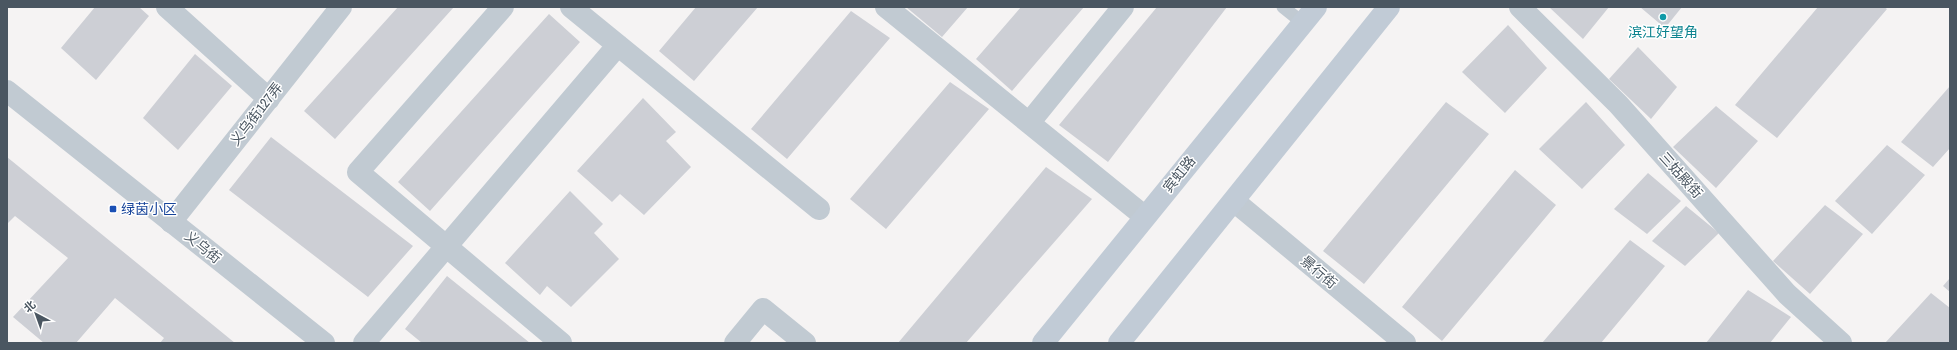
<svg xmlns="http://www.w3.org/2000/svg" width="1957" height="350" viewBox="0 0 1957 350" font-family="'Archivo Narrow','Noto Sans SC',sans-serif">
<rect width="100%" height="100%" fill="#f5f3f3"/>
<path fill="#cdcfd5" d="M 95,7 L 139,7 L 149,16 L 96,80 L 61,48 Z
M 398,7 L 454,7 L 335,139 L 304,111 Z
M 696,7 L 758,7 L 694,81 L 659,51 Z
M 906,7 L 968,7 L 942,37 Z
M 1021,7 L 1084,7 L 1012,91 L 976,59 Z
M 1157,7 L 1227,7 L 1108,162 L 1059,125 Z
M 1549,7 L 1609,7 L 1583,39 Z
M 1640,7 L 1682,7 L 1665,28 Z
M 1818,7 L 1884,7 L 1887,9 L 1777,138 L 1735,105 Z
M 851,11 L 890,38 L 787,159 L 751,129 Z
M 549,14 L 580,42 L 430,211 L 398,182 Z
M 1508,25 L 1547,68 L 1505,113 L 1462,72 Z
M 1638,47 L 1677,87 L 1651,119 L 1609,79 Z
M 195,54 L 232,86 L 178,150 L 143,118 Z
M 950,82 L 989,109 L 886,229 L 850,199 Z
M 1950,86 L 1950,148 L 1933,167 L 1901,142 Z
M 643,98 L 676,132 L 666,141 L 691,167 L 644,215 L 620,194 L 612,202 L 577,171 Z
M 1446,102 L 1489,134 L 1364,284 L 1323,251 Z
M 1586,102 L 1625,145 L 1582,189 L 1539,149 Z
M 1716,106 L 1758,141 L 1716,188 L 1673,147 Z
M 271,137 L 413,246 L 368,297 L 229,190 Z
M 1887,145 L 1925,175 L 1872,234 L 1835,201 Z
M 7,157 L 235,343 L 160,343 L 164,338 L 115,298 L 76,343 L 44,343 L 13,317 L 68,258 L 15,216 L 7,224 Z
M 1046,167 L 1092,199 L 966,343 L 898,343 Z
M 1515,170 L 1556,205 L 1442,341 L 1402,307 Z
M 1648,173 L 1681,201 L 1647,234 L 1614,209 Z
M 570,191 L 603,224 L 594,233 L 619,259 L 571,307 L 547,286 L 540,295 L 505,263 Z
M 1825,205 L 1863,234 L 1810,294 L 1773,261 Z
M 1686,206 L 1719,233 L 1685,266 L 1652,241 Z
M 1630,240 L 1665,266 L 1601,343 L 1542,343 Z
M 447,276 L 530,343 L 422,343 L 405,329 Z
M 1950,278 L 1950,292 L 1943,286 Z
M 1748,290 L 1791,317 L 1770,343 L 1706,343 Z
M 1931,293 L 1950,308 L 1950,343 L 1885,343 Z"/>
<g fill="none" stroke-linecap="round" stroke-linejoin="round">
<path stroke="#c1cad2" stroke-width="13" d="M 1283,7 L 1303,23"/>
<path stroke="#c1cad2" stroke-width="22" d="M 167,7 L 269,99
M 503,7 L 358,172 L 561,343
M 571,7 L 819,209
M 886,7 L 1144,216
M 1520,7 L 1618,104 L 1787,294 L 1841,343
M 1029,123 L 1123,7
M 1234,201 L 1405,343
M 171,222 L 341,7
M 364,343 L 618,45
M 735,343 L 763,309 L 805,343"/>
<path stroke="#c1cad2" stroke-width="22" d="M 7,91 L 324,343"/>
<path stroke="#c1cbd6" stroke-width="22" d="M 1043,343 L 1316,7
M 1119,343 L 1389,7"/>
</g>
<circle fill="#0f9aa8" stroke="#fff" stroke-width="1.5" cx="1663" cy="17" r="4"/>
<rect fill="#1a4fb4" stroke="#fff" stroke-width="1.5" x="109" y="205" width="8" height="8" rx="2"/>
<g text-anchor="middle" stroke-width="3" stroke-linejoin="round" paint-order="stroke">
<g font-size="14" fill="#0d838f" stroke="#fff">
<text x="1663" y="37">滨江好望角</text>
</g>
<g font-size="14" fill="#4a5661" stroke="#fff">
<text transform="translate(256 114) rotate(-52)" y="5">义乌街127弄</text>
<text transform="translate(1179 174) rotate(-51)" y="5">宾虹路</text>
<text transform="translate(1681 175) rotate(48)" y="5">三姑殿街</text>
<text transform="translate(203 247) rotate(39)" y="5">义乌街</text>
<text transform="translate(1319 272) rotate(40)" y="5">景行街</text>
</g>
<g font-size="14" fill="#164399" stroke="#fff" text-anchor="start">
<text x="121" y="214">绿茵小区</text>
</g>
</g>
<rect width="1957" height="350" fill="none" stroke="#4a5661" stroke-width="16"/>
<g transform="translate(36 314) rotate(319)" stroke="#ffffff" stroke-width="3" paint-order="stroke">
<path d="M0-3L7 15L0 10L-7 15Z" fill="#4a5661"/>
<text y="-6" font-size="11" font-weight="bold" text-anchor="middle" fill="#4a5661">北</text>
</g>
</svg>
